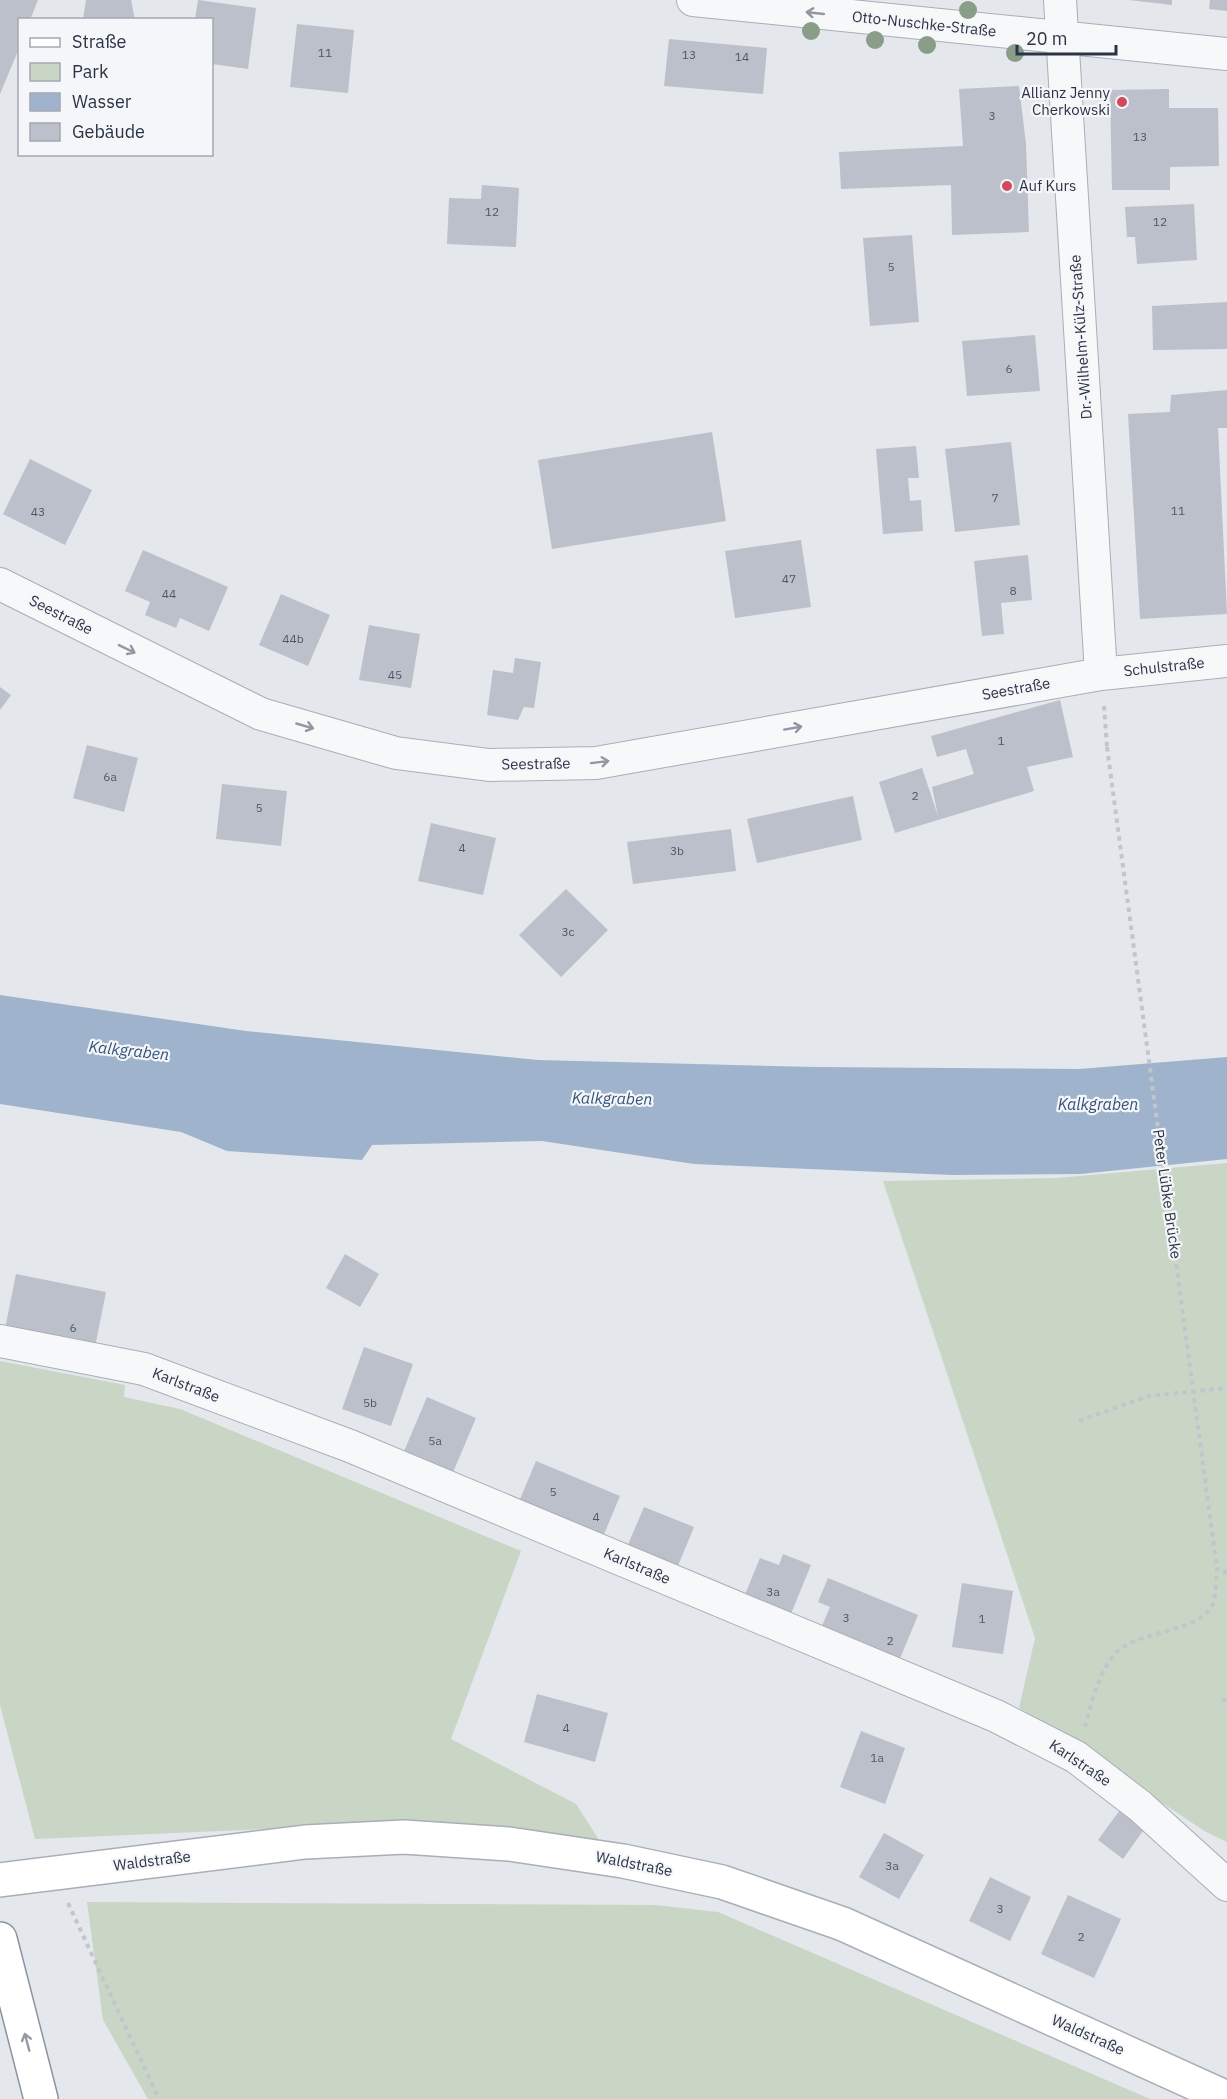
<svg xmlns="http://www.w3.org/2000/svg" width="1227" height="2099" viewBox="0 0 1227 2099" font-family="'IBM Plex Sans',sans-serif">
<rect width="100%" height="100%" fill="#e4e7ec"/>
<path fill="#c9d6c5" d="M 1227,1163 L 1227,1842 L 1206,1832 L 1019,1708 L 1035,1638 L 883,1181 L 1057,1178 Z
M 0,1361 L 125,1385 L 124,1397 L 180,1409 L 521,1551 L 451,1739 L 576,1804 L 601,1843 L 430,1822 L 35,1839 L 0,1705 Z
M 87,1902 L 655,1905 L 718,1912 L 1150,2099 L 148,2099 L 103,2020 Z"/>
<path fill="#9fb4cc" d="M 0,995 L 246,1031 L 538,1060 L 816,1067 L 1079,1069 L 1227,1057 L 1227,1159 L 1080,1174 L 952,1175 L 694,1164 L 542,1141 L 372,1145 L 362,1160 L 227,1151 L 181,1132 L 0,1104 Z"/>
<path fill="#bbc0ca" d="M 0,0 L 38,0 L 30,20 L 20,20 L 20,46 L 0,94 Z
M 86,0 L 131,0 L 135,20 L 83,20 Z
M 198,0 L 256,8 L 248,69 L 212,64 L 212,20 L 195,20 Z
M 1129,0 L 1172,0 L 1172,5 Z
M 1210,0 L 1227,0 L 1227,11 L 1209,9 Z
M 297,24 L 354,30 L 348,93 L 290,87 Z
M 669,39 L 767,48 L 763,94 L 664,86 Z
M 1019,86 L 1026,144 L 1029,232 L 952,235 L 951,185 L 841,189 L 839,152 L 963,146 L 959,89 Z
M 1169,89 L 1169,108 L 1218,108 L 1219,166 L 1170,167 L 1170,190 L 1112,190 L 1110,90 Z
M 482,185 L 519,188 L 516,247 L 447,244 L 449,198 L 481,199 Z
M 1194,204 L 1197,260 L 1137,264 L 1135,237 L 1127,237 L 1125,207 Z
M 912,235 L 919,322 L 870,326 L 863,238 Z
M 1227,302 L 1227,349 L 1153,350 L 1152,306 Z
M 1035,335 L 1040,391 L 967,396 L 962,341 Z
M 1227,390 L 1227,428 L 1218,428 L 1227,614 L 1140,619 L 1128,414 L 1170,412 L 1171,395 Z
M 712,432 L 726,521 L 552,549 L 538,460 Z
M 1011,442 L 1020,525 L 955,532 L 945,449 Z
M 916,446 L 919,478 L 908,478 L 910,501 L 921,500 L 923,531 L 883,534 L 876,449 Z
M 30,459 L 92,490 L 65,545 L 3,514 Z
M 801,540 L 811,607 L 735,618 L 725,551 Z
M 143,550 L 228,587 L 209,631 L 180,618 L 176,628 L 145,615 L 150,602 L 125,591 Z
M 1028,555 L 1032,600 L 1001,603 L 1004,634 L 982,636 L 974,561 Z
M 281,594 L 330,615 L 308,666 L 259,645 Z
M 369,625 L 420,634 L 411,688 L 359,680 Z
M 515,658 L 541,662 L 534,708 L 524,707 L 518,720 L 487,715 L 493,670 L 513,673 Z
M 0,687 L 11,695 L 0,710 Z
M 1060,700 L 1073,757 L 1027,767 L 1034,791 L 895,833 L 879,782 L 922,768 L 938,816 L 932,787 L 974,774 L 966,749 L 937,757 L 931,736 Z
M 87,745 L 138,758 L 124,812 L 73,798 Z
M 222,784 L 287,791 L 281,846 L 216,839 Z
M 853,796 L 862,840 L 757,863 L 747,819 Z
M 431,823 L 496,838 L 483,895 L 418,881 Z
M 731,829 L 736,871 L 633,884 L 627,842 Z
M 566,889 L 608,930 L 561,977 L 519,935 Z
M 345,1254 L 379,1274 L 360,1307 L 326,1288 Z
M 16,1274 L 106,1292 L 94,1352 L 4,1334 Z
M 364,1347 L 413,1364 L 391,1426 L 342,1409 Z
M 427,1397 L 476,1418 L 451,1477 L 402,1456 Z
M 536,1461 L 620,1496 L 602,1539 L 518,1504 Z
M 644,1507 L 694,1527 L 677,1568 L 627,1547 Z
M 783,1554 L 811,1565 L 790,1616 L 744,1597 L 760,1558 L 779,1565 Z
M 828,1578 L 918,1615 L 899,1661 L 821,1628 L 830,1607 L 818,1602 Z
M 962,1583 L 1013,1591 L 1003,1654 L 952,1647 Z
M 537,1694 L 608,1713 L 595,1762 L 524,1742 Z
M 861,1731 L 905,1748 L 885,1804 L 840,1787 Z
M 1120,1810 L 1145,1828 L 1123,1859 L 1098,1840 Z
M 884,1833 L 924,1855 L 899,1899 L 859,1877 Z
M 990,1877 L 1031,1897 L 1010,1941 L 969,1921 Z
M 1068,1895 L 1121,1919 L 1094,1978 L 1041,1954 Z"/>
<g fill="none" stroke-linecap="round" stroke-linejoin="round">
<g stroke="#a9aeb7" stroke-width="34">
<path id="street" d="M 693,0 L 1227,54
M 1060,0 L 1101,674
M 0,584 L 261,714 L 396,753 L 489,765 L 596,763 L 1101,674 L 1227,661
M 0,1341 L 144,1369 L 350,1446 L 996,1716 L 1076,1757 L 1140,1806 L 1227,1885"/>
</g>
<g stroke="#a9aeb7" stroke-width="36">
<path id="secondary" d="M 0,1880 L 305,1842 L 404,1837 L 509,1844 L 623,1861 L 722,1882 L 843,1924 L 1227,2098"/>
</g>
<g stroke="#8b94a3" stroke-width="36">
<path id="highway" d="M 0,1939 L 41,2099"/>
</g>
<path stroke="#c2c5cb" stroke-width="4" stroke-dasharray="4.5 4.5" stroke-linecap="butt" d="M 1104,706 L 1107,747
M 1079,1421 L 1148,1396 L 1227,1388
M 1222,1701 L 1227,1699
M 1085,1727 C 1091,1704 1100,1667 1118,1651 C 1140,1630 1205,1632 1214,1601 C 1216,1591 1216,1579 1217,1569 L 1227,1573
M 68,1903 L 159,2099"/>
<use href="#street" stroke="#f7f8fa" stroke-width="32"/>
<use href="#secondary" stroke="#fff" stroke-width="33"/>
<use href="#highway" stroke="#fff" stroke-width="33"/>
<path stroke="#c2c5cb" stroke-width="4" stroke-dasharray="4.5 4.5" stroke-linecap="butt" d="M 1107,747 L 1217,1569"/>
</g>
<g fill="#899d89">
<circle cx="968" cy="10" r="9"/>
<circle cx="811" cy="31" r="9"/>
<circle cx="875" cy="40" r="9"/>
<circle cx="927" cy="45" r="9"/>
<circle cx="1015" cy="53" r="9"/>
</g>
<defs><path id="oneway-shaft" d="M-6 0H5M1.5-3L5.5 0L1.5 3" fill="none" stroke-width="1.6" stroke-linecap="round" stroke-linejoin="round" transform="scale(1.5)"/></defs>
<g stroke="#9196a0">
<use href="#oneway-shaft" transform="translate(815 13) rotate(-174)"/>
<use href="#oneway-shaft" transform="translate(127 649) rotate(26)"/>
<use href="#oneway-shaft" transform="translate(305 726) rotate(16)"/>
<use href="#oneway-shaft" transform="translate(793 728) rotate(-10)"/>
<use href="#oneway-shaft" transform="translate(600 762) rotate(-7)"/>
</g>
<use stroke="#959aa2" href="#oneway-shaft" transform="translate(27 2042) rotate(-105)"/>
<g fill="#d1495b" stroke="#f4f6f9" stroke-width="2">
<circle cx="1122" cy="102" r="6"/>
<circle cx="1007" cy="186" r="6"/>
</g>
<g text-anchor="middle" stroke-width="4.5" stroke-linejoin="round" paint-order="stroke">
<g font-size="12" fill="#4f5766">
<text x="325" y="57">11</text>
<text x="689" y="59">13</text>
<text x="742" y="61">14</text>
<text x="992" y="120">3</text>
<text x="1140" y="141">13</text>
<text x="492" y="216">12</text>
<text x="1160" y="226">12</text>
<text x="891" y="271">5</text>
<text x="1009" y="373">6</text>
<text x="995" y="502">7</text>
<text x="1178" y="515">11</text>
<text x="38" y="516">43</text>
<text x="789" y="583">47</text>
<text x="1013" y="595">8</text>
<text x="169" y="598">44</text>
<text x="293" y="643">44b</text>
<text x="395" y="679">45</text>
<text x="1001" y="745">1</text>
<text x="110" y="781">6a</text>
<text x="915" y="800">2</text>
<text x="259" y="812">5</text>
<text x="462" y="852">4</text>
<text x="677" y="855">3b</text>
<text x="568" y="936">3c</text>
<text x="73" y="1332">6</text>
<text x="370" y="1407">5b</text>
<text x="435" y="1445">5a</text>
<text x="553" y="1496">5</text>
<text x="596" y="1521">4</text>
<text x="773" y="1596">3a</text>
<text x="846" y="1622">3</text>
<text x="982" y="1623">1</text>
<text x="890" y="1645">2</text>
<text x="566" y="1732">4</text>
<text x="877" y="1762">1a</text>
<text x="892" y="1870">3a</text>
<text x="1000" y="1913">3</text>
<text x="1081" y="1941">2</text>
</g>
<g font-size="15" fill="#2b3445" stroke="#f4f6f9">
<text transform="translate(924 24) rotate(6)" y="5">Otto-Nuschke-Straße</text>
<text transform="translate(1081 337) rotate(-94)" y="5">Dr.-Wilhelm-Külz-Straße</text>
<text transform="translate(61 615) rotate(27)" y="5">Seestraße</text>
<text transform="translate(1164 667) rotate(-6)" y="5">Schulstraße</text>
<text transform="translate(1016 689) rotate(-10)" y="5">Seestraße</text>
<text transform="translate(536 764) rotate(-1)" y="5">Seestraße</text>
<text transform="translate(1167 1194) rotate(82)" y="5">Peter Lübke Brücke</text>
<text transform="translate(186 1385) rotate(21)" y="5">Karlstraße</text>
<text transform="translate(637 1566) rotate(23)" y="5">Karlstraße</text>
<text transform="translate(1080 1763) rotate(34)" y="5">Karlstraße</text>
<text transform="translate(152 1861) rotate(-7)" y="5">Waldstraße</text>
<text transform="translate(634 1864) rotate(11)" y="5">Waldstraße</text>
<text transform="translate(1088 2035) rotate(24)" y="5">Waldstraße</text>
</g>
<g font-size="15" fill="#2b3445" stroke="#f4f6f9" text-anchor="end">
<text x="1110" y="98">Allianz Jenny<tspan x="1110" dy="17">Cherkowski</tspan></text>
<text x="1019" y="191" text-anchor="start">Auf Kurs</text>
</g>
<g font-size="16" font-style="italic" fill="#34527a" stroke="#f4f6f9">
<text transform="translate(129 1050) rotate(6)" y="6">Kalkgraben</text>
<text transform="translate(612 1098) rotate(1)" y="6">Kalkgraben</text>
<text x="1098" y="1110">Kalkgraben</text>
</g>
</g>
<rect x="18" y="18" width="195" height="138" fill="#f4f6f9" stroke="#a4a8b1" stroke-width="1.5"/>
<rect x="30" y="38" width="30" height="9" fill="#ffffff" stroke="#a4a8b1" stroke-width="1.5"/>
<text x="72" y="48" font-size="18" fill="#2b3445">Straße</text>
<rect x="30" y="63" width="30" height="18" fill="#c9d6c5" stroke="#a4a8b1" stroke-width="1.5"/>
<text x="72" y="78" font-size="18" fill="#2b3445">Park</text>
<rect x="30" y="93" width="30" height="18" fill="#9fb4cc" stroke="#a4a8b1" stroke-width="1.5"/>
<text x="72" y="108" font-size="18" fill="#2b3445">Wasser</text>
<rect x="30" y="123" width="30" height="18" fill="#bbc0ca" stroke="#a4a8b1" stroke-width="1.5"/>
<text x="72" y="138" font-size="18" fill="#2b3445">Gebäude</text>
<path d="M1017 45v9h99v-9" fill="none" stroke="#2b3445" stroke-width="3"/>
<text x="1026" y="45" font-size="18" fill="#2b3445" stroke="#f4f6f9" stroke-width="4.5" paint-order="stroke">20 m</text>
</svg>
